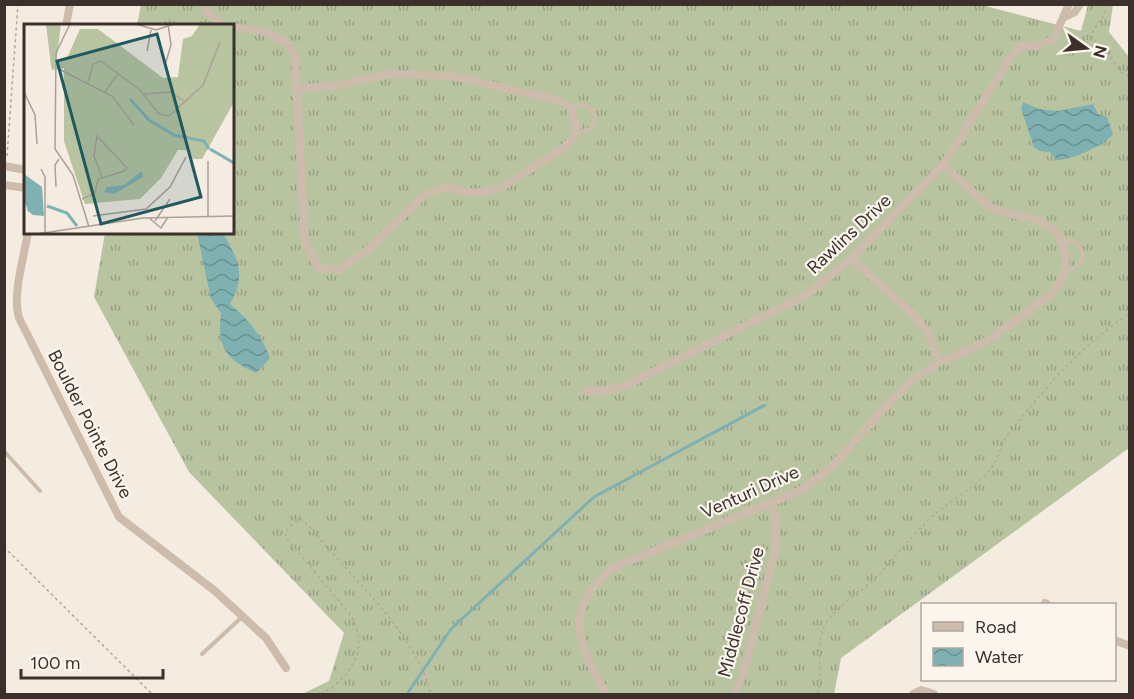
<svg xmlns="http://www.w3.org/2000/svg" width="1134" height="699" viewBox="0 0 1134 699" font-family="Figtree,sans-serif">
<defs>
<pattern id="grass-tufts" width="24" height="20" patternUnits="userSpaceOnUse" patternTransform="scale(1.5)"><rect width="24" height="20" fill="#b8c4a0"/><path d="M3 7l-1-3M5 7V3M7 7l1-3M15 17l-1-3M17 17v-4M19 17l1-3" fill="none" stroke="#97a083"/></pattern>
<pattern id="water-waves" width="16" height="10" patternUnits="userSpaceOnUse" patternTransform="scale(1.5)"><rect width="16" height="10" fill="#7fb0b2"/><path d="M0 5q4-4 8 0t8 0" fill="none" stroke="#699091"/></pattern>
</defs>
<rect width="100%" height="100%" fill="#f4ebe1"/>
<path fill="url(#grass-tufts)" d="M 978,4 L 1081,31 L 1088,5 L 1113,5 L 1109,32 L 1129,57 L 1129,448 L 841,658 L 834,694 L 302,694 L 329,681 L 344,633 L 189,472 L 94,297 L 105,233 L 232,232 L 232,26 L 137,25 L 141,5 Z"/>
<path fill="url(#water-waves)" d="M 1023,102 L 1039,109 L 1058,111 L 1093,104 L 1098,114 L 1107,117 L 1113,134 C 1104,146 1071,160 1057,160 L 1050,152 L 1039,151 L 1034,147 L 1021,109 Z
M 197,233 L 223,233 C 238,259 247,275 230,304 C 248,319 262,336 270,358 L 256,373 C 225,359 217,347 221,313 L 211,299 Z"/>
<g fill="none" stroke-linecap="round" stroke-linejoin="round">
<path stroke="#7fb0b2" stroke-width="3" d="M 407,694 L 451,629 L 594,497 L 765,405"/>
<path stroke="#b9a596" stroke-width="1.5" stroke-dasharray="3 3" stroke-linecap="butt" d="M 1106,4 L 1105,13 L 1090,36 L 1105,50 L 1121,72 L 1130,77
M 7,156 L 18,4
M 4,547 L 152,694
M 321,694 C 353,676 371,647 349,613 L 287,539 L 285,533 L 291,525 L 301,519 L 309,526 C 350,577 414,630 431,694
M 818,694 C 823,672 815,648 824,627 C 834,606 864,591 880,574 C 898,553 915,532 935,514 C 952,499 974,489 989,471 C 999,459 1001,444 1010,432 C 1047,385 1080,347 1130,313"/>
<path stroke="#cdbbac" stroke-width="4" d="M 570,106 C 600,99 605,131 576,133
M 1063,242 C 1085,234 1091,269 1067,270
M 4,451 L 40,491
M 202,654 L 242,617"/>
<path stroke="#cdbbac" stroke-width="8" d="M 206,4 L 207,12 L 223,26
M 1065,17 L 1075,12 L 1080,4
M 66,26 L 70,4
M 232,27 L 262,31 L 286,42 L 295,56 L 305,243 L 319,268 L 339,270 L 368,250 L 422,197 L 443,187 L 476,193 L 502,187 L 565,147 L 573,138 L 577,126 L 570,107 L 561,101 L 452,76 L 388,74 L 340,85 L 296,89
M 4,166 L 26,170
M 4,185 L 26,188
M 28,232 C 24,258 12,294 19,318 L 119,517 L 215,591 L 266,638 L 286,668
M 851,259 L 910,311 L 928,333 L 939,362
M 585,391 L 602,391 L 625,386 L 809,293 L 851,259 L 943,165 L 1012,55 L 1021,46 L 1034,46 L 1053,40 L 1069,4
M 1045,603 L 1047,604
M 1114,640 L 1130,646
M 606,694 C 579,644 561,611 613,568 L 804,489 L 833,465 L 895,397 L 913,380 L 939,362 L 973,348 L 995,336 L 1050,295 L 1059,284 L 1065,271 L 1066,258 L 1062,242 L 1055,230 L 1038,220 L 1005,213 L 990,207 L 943,165
M 734,694 L 743,674 L 776,549 L 776,521 L 772,503
M 913,694 L 921,690 L 934,694"/>
</g>
<g text-anchor="middle" stroke-width="4.5" stroke-linejoin="round" paint-order="stroke">
<g font-size="18" fill="#3b302b" stroke="#fbf5ee">
<text transform="translate(849 234) rotate(-43)" y="6">Rawlins Drive</text>
<text transform="translate(90 424) rotate(63)" y="6">Boulder Pointe Drive</text>
<text transform="translate(750 492) rotate(-24)" y="6">Venturi Drive</text>
<text transform="translate(741 612) rotate(-75)" y="6">Middlecoff Drive</text>
</g>
</g>
<g transform="translate(24 24)">
<rect width="210" height="210" fill="#f4ebe1"/>
<path d="M 22,0 L 37,0 L 32,40 L 43,34 L 56,5 L 74,5 L 139,54 L 154,53 L 159,15 L 168,12 L 176,0 L 210,0 L 210,78 L 178,135 L 169,135 L 162,126 L 154,126 L 137,154 L 116,175 L 61,180 L 40,117 L 40,44 L 28,46 L 27,42 Z" fill="#b8c4a0"/>
<path d="M 118,147 L 119,153 L 111,158 L 90,170 L 80,168 L 83,163 L 100,161 ZM 0,150 L 18,163 L 20,192 L 9,191 L 4,187 L 0,175 Z" fill="#7fb0b2"/>
<path fill="none" stroke="#7fb0b2" stroke-width="3" d="M 106,75 L 125,96 L 150,111 L 180,117 L 185,125M 186,125 L 210,139M 23,182 L 43,189 L 53,202"/>
<path fill="none" stroke="#aaa098" stroke-width="1.5" d="M 46,0 L 32,29 L 31,125 L 49,151 L 65,203M 112,0 L 132,6 L 150,0M 123,27 L 127,6M 142,38 L 147,21 L 144,0M 33,44 L 88,72 L 110,101M 64,58 L 69,40 L 77,37 L 116,66 L 135,90 L 145,92 L 179,61 L 196,18M 0,68 L 11,91 L 13,120M 81,68 L 93,51M 119,70 L 147,68 L 161,78M 184,137 L 184,193M 17,145 L 21,153 L 21,209M 32,163 L 31,141 L 35,135M 58,175 L 71,169 L 74,155 L 78,154 L 94,149 L 100,147 L 103,144 L 73,112 L 70,132 L 78,154M 69,192 L 122,185 L 146,163 L 162,133M 125,194 L 137,204 L 144,193M 131,197 L 146,175M 13,210 L 119,194 L 210,192"/>
<path fill="#1f5a5e" fill-opacity="0.15" stroke="#1f5a5e" stroke-width="3" d="M 133,10 L 177,173 L 77,200 L 33,37 Z"/>
<rect width="210" height="210" fill="none" stroke="#3b302b" stroke-width="3"/>
</g>
<rect width="1134" height="699" fill="none" stroke="#3b302b" stroke-width="12"/>
<rect x="921" y="603" width="195" height="78" fill="#fbf5ee" stroke="#aea6a0" stroke-width="1.5"/>
<rect x="933" y="622" width="30" height="9" fill="#cdbbac" stroke="#aea6a0" stroke-width="1.5"/>
<text x="975" y="633" font-size="18" fill="#3b302b">Road</text>
<rect x="933" y="648" width="30" height="18" fill="url(#water-waves)" stroke="#aea6a0" stroke-width="1.5"/>
<text x="975" y="663" font-size="18" fill="#3b302b">Water</text>
<g transform="translate(1086 48) rotate(105)" stroke="#fbf5ee" stroke-width="4.5" paint-order="stroke">
<path d="M0-4.5L10 22L0 15L-10 22Z" fill="#3b302b"/>
<text y="-9" font-size="16" font-weight="bold" text-anchor="middle" fill="#3b302b">N</text>
</g>
<path d="M21 669v9h142v-9" fill="none" stroke="#3b302b" stroke-width="3"/>
<text x="30" y="669" font-size="18" fill="#3b302b" stroke="#fbf5ee" stroke-width="4.5" paint-order="stroke">100 m</text>
</svg>
